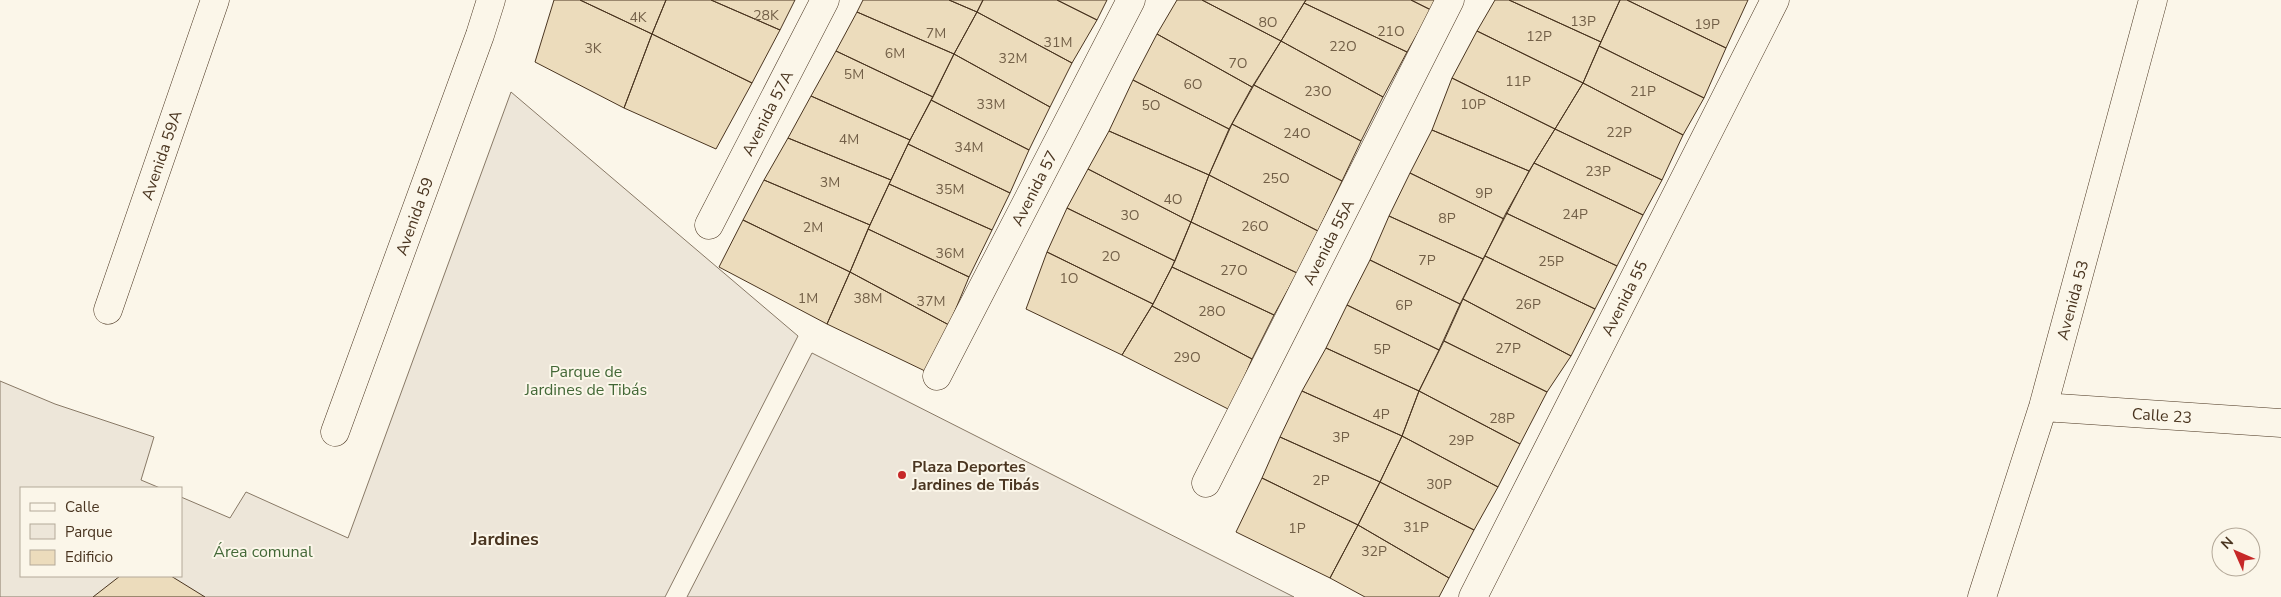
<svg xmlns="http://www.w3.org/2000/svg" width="2281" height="597" viewBox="0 0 2281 597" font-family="'Nunito Sans',sans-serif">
<rect width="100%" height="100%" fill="#fbf6e9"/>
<path fill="#ede6d9" stroke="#887966" d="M 511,92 L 798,336 L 665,597 L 0,597 L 0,381 L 55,404 L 154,437 L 141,480 L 160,488 L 21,488 L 21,576 L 181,576 L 181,497 L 230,518 L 246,492 L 348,538 Z
M 812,353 L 1294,597 L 687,597 Z"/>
<path fill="#ecdcbc" stroke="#4a3520" d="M 554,0 L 580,0 L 652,34 L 624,108 L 535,62 Z
M 580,0 L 666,0 L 652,34 Z
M 666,0 L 711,0 L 780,30 L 752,83 L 652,34 Z
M 711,0 L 795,0 L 780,30 Z
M 863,0 L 949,0 L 977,12 L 954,54 L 857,12 Z
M 949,0 L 983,0 L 977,12 Z
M 983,0 L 1057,0 L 1097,20 L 1072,63 L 977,12 Z
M 1057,0 L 1107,0 L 1097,20 Z
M 1177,0 L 1202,0 L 1281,41 L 1252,87 L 1157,34 Z
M 1202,0 L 1306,0 L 1281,41 Z
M 1306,0 L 1411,0 L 1431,10 L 1407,52 L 1304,3 Z
M 1411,0 L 1436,0 L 1431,10 Z
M 1495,0 L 1509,0 L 1601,42 L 1583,83 L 1477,31 Z
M 1509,0 L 1620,0 L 1601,42 Z
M 1620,0 L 1627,0 L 1726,48 L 1704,98 L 1599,46 Z
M 1627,0 L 1748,0 L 1726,48 Z
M 1304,3 L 1407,52 L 1383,97 L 1281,41 Z
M 857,12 L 954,54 L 933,97 L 836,51 Z
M 977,12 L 1072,63 L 1050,107 L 954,54 Z
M 1477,31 L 1583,83 L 1555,129 L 1452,78 Z
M 652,34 L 752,83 L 716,149 L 624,108 Z
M 1157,34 L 1252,87 L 1229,129 L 1133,80 Z
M 1281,41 L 1383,97 L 1361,141 L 1254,85 Z
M 1599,46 L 1704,98 L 1683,135 L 1583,83 Z
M 836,51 L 933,97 L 910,140 L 811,96 Z
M 954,54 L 1050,107 L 1029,150 L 931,100 Z
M 1452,78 L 1555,129 L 1529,171 L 1432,130 Z
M 1133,80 L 1229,129 L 1209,175 L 1109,131 Z
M 1583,83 L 1683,135 L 1662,180 L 1555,129 Z
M 1254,85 L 1361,141 L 1342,181 L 1232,124 Z
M 811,96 L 910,140 L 891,180 L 788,138 Z
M 931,100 L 1029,150 L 1010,193 L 908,144 Z
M 1232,124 L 1342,181 L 1318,231 L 1209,175 Z
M 1555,129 L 1662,180 L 1643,215 L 1534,163 Z
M 1432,130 L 1529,171 L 1504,219 L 1410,173 Z
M 1109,131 L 1209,175 L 1191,222 L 1088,169 Z
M 788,138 L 891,180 L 870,225 L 764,180 Z
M 908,144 L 1010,193 L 992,230 L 889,184 Z
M 1534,163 L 1643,215 L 1617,266 L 1506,213 Z
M 1088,169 L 1191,222 L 1175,261 L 1067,208 Z
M 1410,173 L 1504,219 L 1483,259 L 1389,216 Z
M 1209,175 L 1318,231 L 1297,273 L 1191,222 Z
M 764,180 L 870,225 L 850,272 L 743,220 Z
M 889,184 L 992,230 L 969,277 L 868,229 Z
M 1067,208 L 1175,261 L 1153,304 L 1047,252 Z
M 1506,213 L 1617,266 L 1595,309 L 1485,256 Z
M 1389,216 L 1483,259 L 1460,304 L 1370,260 Z
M 743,220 L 850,272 L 827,324 L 719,267 Z
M 1191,222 L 1297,273 L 1274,315 L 1172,267 Z
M 868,229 L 969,277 L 949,325 L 850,272 Z
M 1047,252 L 1153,304 L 1122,355 L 1026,309 Z
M 1485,256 L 1595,309 L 1571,356 L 1463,299 Z
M 1370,260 L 1460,304 L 1439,350 L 1347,305 Z
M 1172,267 L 1274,315 L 1252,359 L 1152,306 Z
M 850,272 L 949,325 L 925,371 L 827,324 Z
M 1463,299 L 1571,356 L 1547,392 L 1444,341 Z
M 1347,305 L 1439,350 L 1419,391 L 1326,348 Z
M 1152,306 L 1252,359 L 1230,410 L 1122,355 Z
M 1444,341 L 1547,392 L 1520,444 L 1419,391 Z
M 1326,348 L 1419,391 L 1402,436 L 1302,391 Z
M 1302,391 L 1402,436 L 1380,482 L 1280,437 Z
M 1419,391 L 1520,444 L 1498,487 L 1402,436 Z
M 1402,436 L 1498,487 L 1474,530 L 1380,482 Z
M 1280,437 L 1380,482 L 1358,525 L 1262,478 Z
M 1262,478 L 1358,525 L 1330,578 L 1236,532 Z
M 1380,482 L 1474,530 L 1449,578 L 1358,525 Z
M 1358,525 L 1449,578 L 1439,597 L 1365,597 L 1330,578 Z
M 120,576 L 171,576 L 205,597 L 93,597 Z"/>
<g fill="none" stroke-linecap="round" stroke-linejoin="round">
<g stroke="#4a3520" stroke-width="29">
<path id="minor" d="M 709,225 L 825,0
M 108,310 L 215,0
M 937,376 L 1131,0
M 2043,407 L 2281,423
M 335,432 L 480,35 L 491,0
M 1206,483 L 1450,0
M 1473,597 L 1775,0
M 1982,597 L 2043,407 L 2153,0"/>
</g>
<use href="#minor" stroke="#fbf6e9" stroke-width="28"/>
</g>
<circle fill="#c62828" stroke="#fbf6e9" stroke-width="2" cx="902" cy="475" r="5"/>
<g text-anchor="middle" stroke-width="4" stroke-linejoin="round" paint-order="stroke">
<g font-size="14" fill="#725f47">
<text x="766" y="20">28K</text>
<text x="638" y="22">4K</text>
<text x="1583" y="26">13P</text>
<text x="1268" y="27">8O</text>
<text x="1707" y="29">19P</text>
<text x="1391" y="36">21O</text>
<text x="936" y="38">7M</text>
<text x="1539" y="41">12P</text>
<text x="1058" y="47">31M</text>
<text x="1343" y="51">22O</text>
<text x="593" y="53">3K</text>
<text x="895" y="58">6M</text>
<text x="1013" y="63">32M</text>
<text x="1238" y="68">7O</text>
<text x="854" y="79">5M</text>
<text x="1518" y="86">11P</text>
<text x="1193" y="89">6O</text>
<text x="1318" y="96">23O</text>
<text x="1643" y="96">21P</text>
<text x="991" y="109">33M</text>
<text x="1473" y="109">10P</text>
<text x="1151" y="110">5O</text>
<text x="1619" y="137">22P</text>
<text x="1297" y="138">24O</text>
<text x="849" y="144">4M</text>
<text x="969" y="152">34M</text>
<text x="1598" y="176">23P</text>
<text x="1276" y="183">25O</text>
<text x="830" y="187">3M</text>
<text x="950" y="194">35M</text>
<text x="1484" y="198">9P</text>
<text x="1173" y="204">4O</text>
<text x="1575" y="219">24P</text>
<text x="1130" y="220">3O</text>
<text x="1447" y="223">8P</text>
<text x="1255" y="231">26O</text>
<text x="813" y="232">2M</text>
<text x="950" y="258">36M</text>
<text x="1111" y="261">2O</text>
<text x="1427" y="265">7P</text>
<text x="1551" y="266">25P</text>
<text x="1234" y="275">27O</text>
<text x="1069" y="283">1O</text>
<text x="808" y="303">1M</text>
<text x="868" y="303">38M</text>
<text x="931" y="306">37M</text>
<text x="1528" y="309">26P</text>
<text x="1404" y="310">6P</text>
<text x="1212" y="316">28O</text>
<text x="1508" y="353">27P</text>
<text x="1382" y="354">5P</text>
<text x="1187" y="362">29O</text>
<text x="1381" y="419">4P</text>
<text x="1502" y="423">28P</text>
<text x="1341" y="442">3P</text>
<text x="1461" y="445">29P</text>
<text x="1321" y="485">2P</text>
<text x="1439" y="489">30P</text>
<text x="1416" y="532">31P</text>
<text x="1297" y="533">1P</text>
<text x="1374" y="556">32P</text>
</g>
<g font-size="16" fill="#4a3520" stroke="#fbf6e9">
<text transform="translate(767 113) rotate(-63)" y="6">Avenida 57A</text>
<text transform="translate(161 155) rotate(-71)" y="6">Avenida 59A</text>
<text transform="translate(1034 188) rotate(-63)" y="6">Avenida 57</text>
<text transform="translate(414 216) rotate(-70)" y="6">Avenida 59</text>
<text transform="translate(1328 242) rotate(-63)" y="6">Avenida 55A</text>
<text transform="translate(1624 298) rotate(-63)" y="6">Avenida 55</text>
<text transform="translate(2072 300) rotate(-75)" y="6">Avenida 53</text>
<text transform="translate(2162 415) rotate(4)" y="6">Calle 23</text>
</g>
<g font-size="16" fill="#436837" stroke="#fbf6e9">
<text x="586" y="377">Parque de<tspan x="586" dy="18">Jardines de Tibás</tspan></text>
<text x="263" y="557">Área comunal</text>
</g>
<g font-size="16" font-weight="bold" fill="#4a3520" stroke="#fbf6e9" text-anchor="start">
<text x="912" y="472">Plaza Deportes<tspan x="912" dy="18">Jardines de Tibás</tspan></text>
</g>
<g font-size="18" font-weight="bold" fill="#4a3520" stroke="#fbf6e9">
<text x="505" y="545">Jardines</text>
</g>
</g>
<rect x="20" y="487" width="162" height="90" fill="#fbf6e9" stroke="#b4a999"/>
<rect x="30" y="503" width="25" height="8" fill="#fbf6e9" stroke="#b4a999"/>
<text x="65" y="512" font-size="15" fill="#4a3520">Calle</text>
<rect x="30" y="524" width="25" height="15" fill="#ede6d9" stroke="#b4a999"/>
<text x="65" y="537" font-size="15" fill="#4a3520">Parque</text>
<rect x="30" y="550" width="25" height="15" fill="#ecdcbc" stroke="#b4a999"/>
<text x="65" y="562" font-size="15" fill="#4a3520">Edificio</text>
<g transform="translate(2236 552) rotate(315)"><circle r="24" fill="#fbf6e9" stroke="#b4a999"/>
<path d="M0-4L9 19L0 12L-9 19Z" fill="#c62828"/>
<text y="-8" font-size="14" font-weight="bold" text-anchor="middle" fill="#4a3520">N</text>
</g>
</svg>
